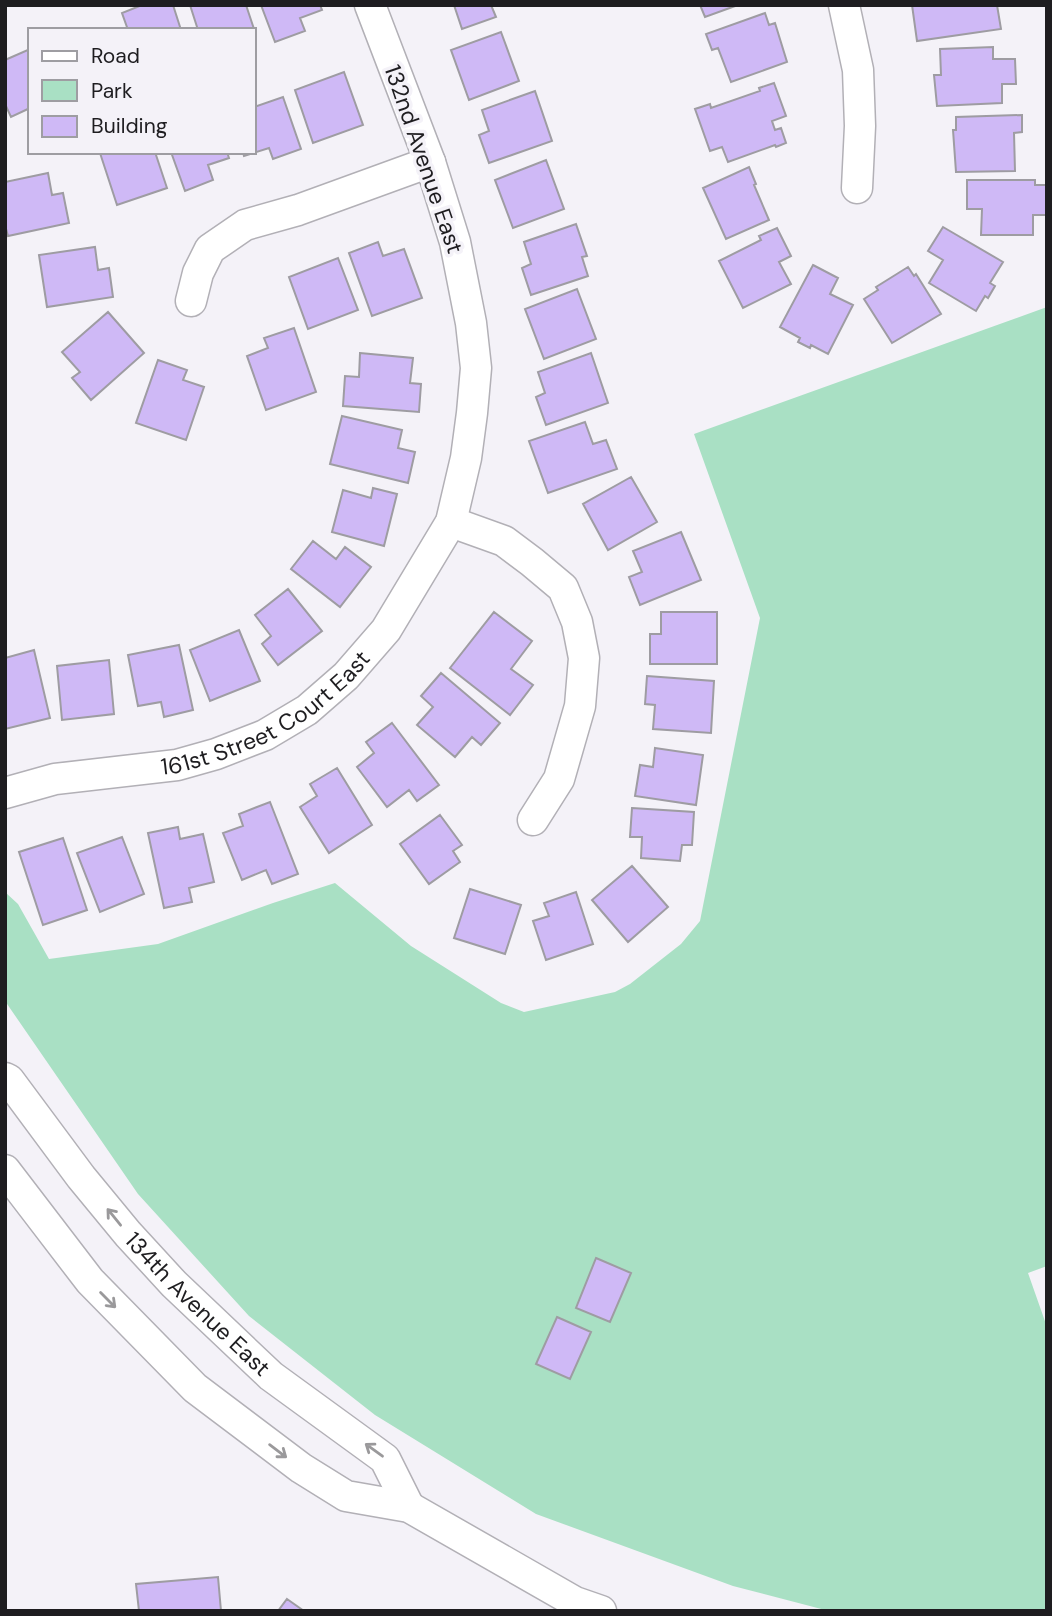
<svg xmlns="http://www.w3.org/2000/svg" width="1052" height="1616" viewBox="0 0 1052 1616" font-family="'DM Sans',sans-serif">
<rect width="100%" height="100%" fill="#f4f2f8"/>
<path fill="#a9e0c4" d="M 1047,307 L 1047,1266 L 1028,1273 L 1047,1327 L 1047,1611 L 829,1611 L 733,1586 L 536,1514 L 375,1415 L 249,1316 L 138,1194 L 5,1001 L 5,892 L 18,904 L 49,959 L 158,944 L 273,903 L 335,883 L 411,946 L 501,1003 L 524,1012 L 615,992 L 630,984 L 681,944 L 700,921 L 760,618 L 694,434 Z"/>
<path fill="#cfb9f6" stroke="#9e9ca2" stroke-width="2" d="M 142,5 L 173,5 L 181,30 L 128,30 L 122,13 Z
M 190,5 L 246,5 L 255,32 L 254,30 L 198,30 Z
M 261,5 L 320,5 L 322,10 L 300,18 L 305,31 L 275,42 Z
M 454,5 L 491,5 L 496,17 L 462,29 Z
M 700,5 L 738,5 L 705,17 Z
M 912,5 L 997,5 L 1001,29 L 917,41 Z
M 765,13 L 769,25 L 775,23 L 787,62 L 731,82 L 718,48 L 712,50 L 706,34 Z
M 501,32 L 519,81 L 469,100 L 451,50 Z
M 993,47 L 993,59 L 1015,59 L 1016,84 L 1002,84 L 1002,103 L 937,106 L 934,75 L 941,75 L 940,49 Z
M 30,49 L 30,108 L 11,117 L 5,104 L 5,60 Z
M 344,72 L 363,125 L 313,143 L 295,90 Z
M 774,83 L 786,116 L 772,121 L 775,130 L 781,128 L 786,143 L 776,147 L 775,145 L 728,162 L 722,147 L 710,151 L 695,109 L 710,104 L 711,108 L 760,91 L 759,88 Z
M 535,91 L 552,141 L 489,163 L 479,135 L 489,131 L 482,110 Z
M 283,97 L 301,149 L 273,159 L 269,148 L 244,156 L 243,152 L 254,152 L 254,107 Z
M 1022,115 L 1022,132 L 1014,133 L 1015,171 L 956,172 L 953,130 L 956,130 L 956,117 Z
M 103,152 L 155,152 L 167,188 L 117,205 L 100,153 Z
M 171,152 L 227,152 L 229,158 L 208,165 L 213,180 L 185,191 Z
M 546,160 L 564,209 L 513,228 L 495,180 Z
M 749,167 L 756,184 L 754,185 L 769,220 L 726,239 L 703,188 Z
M 48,173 L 52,195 L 63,193 L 69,223 L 8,236 L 5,225 L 5,182 Z
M 967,180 L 1035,180 L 1035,185 L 1047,185 L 1047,215 L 1033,215 L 1033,235 L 981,235 L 982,209 L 967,209 Z
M 576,224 L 587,256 L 582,257 L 588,276 L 531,295 L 522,268 L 531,264 L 524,242 Z
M 943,227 L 1003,262 L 990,283 L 995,286 L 988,298 L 985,296 L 976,311 L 929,283 L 943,260 L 928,251 Z
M 777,228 L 791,256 L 779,262 L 791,284 L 743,308 L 719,261 L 761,240 L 759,236 Z
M 378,242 L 383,256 L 404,249 L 422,298 L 372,316 L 349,253 Z
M 95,247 L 98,270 L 109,268 L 113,297 L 47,307 L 39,255 Z
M 338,258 L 358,310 L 308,329 L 289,277 Z
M 813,265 L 838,278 L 830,294 L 853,305 L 828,354 L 811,345 L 810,348 L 798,342 L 800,338 L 780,327 Z
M 908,267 L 914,276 L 916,274 L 941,314 L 892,343 L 864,299 L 878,290 L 876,287 Z
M 577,289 L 596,339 L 544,359 L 525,309 Z
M 108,312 L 144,353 L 91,400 L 72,378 L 80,372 L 62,352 Z
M 294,328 L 316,392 L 266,410 L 247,356 L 268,348 L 264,338 Z
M 360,353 L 413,358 L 410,383 L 421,384 L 419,412 L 343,406 L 345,376 L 359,377 Z
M 591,353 L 608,403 L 546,425 L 536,397 L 545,393 L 538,372 Z
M 158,360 L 187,370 L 183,380 L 204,387 L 186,440 L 136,423 Z
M 342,416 L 402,430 L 398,448 L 415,452 L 408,483 L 330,464 Z
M 585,422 L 593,444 L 606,440 L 617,469 L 548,493 L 529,441 Z
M 631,477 L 657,522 L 608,550 L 583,504 Z
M 373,488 L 397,494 L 384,546 L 332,532 L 343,490 L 371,498 Z
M 681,532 L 701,580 L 640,605 L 629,577 L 642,572 L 633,551 Z
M 313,541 L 336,559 L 345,547 L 371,567 L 340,607 L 291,569 Z
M 288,589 L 322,631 L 278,665 L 262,644 L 271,636 L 255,615 Z
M 494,612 L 532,641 L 511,669 L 533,685 L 510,715 L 450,668 Z
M 661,612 L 717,612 L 717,664 L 650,664 L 650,634 L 661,634 Z
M 239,630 L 260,681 L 210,701 L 190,650 Z
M 179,645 L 193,710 L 164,717 L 161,702 L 138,706 L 128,655 Z
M 34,650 L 50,718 L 5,729 L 5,658 Z
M 109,660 L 114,714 L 62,720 L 57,666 Z
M 441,673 L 500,723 L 481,745 L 472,737 L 455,757 L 417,725 L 433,707 L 421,696 Z
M 647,676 L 714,681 L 711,733 L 653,729 L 655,705 L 645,704 Z
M 392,723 L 439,785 L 417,801 L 409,790 L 387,807 L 357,767 L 374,753 L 366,742 Z
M 655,748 L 703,755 L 696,805 L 635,796 L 640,765 L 653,767 Z
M 337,768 L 372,825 L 329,853 L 300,807 L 317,796 L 310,784 Z
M 270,802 L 298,874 L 272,884 L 266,870 L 242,880 L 223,833 L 243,826 L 239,814 Z
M 632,808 L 694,812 L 692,845 L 682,845 L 680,861 L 641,858 L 642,837 L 630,837 Z
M 440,815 L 462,845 L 453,851 L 460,862 L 429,884 L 400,844 Z
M 178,827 L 180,839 L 203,834 L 214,882 L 189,888 L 192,902 L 164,908 L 148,833 Z
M 122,837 L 144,894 L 100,912 L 77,853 Z
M 63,838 L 87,910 L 43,925 L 19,852 Z
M 632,866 L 668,907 L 628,942 L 592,900 Z
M 470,889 L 521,905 L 505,954 L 454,938 Z
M 576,892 L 593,944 L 546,960 L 533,921 L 549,916 L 544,903 Z
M 596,1258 L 631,1273 L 610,1322 L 576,1308 Z
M 557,1317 L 591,1332 L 570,1379 L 536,1364 Z
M 218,1577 L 221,1611 L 139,1611 L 136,1584 Z
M 287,1599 L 304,1611 L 278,1611 Z"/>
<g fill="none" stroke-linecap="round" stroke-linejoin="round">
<g stroke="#b2b0b6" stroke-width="33">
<g id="minor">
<path d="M 844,5 L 858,70 L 860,126 L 857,188"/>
<path d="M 191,301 L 198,273 L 210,249 L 245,225 L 298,210 L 430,162"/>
<path d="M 451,522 L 504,541 L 532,562 L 563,588 L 577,622 L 584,658 L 580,706 L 559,779 L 533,820"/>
<path id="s1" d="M 5,793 L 55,779 L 177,765 L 216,754 L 265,735 L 307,710 L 346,676 L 386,630 L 451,522 L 466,458 L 472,413 L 476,368 L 471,323 L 455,242 L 430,162 L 370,5"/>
<path id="s2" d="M 5,1078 L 9,1080 L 81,1177 L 128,1234 L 174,1284 L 271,1376 L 385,1459 L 409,1507"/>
<path d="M 5,1170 L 90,1281 L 195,1388 L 301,1468 L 346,1496 L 409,1507 L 575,1602 L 601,1611"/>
</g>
</g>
<use href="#minor" stroke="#fff" stroke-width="30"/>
</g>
<defs><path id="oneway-shaft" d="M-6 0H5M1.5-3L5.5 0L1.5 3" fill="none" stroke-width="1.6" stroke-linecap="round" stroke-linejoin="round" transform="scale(1.75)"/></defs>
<g stroke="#9a999b">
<use href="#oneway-shaft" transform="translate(114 1217) rotate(-129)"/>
<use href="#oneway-shaft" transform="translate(108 1300) rotate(45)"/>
<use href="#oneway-shaft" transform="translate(374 1450) rotate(-144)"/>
<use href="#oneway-shaft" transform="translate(278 1451) rotate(37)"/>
</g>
<g text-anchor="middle" stroke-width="7" stroke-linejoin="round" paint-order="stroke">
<g font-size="23" fill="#1e1d20" stroke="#f4f2f8">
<text transform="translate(424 159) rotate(71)" y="8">132nd Avenue East</text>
<text dy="8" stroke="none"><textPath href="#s1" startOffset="278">161st Street Court East</textPath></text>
<text dy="8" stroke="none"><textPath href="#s2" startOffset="298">134th Avenue East</textPath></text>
</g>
</g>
<rect width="1052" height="1616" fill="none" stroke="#1e1d20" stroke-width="14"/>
<rect x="28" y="28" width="228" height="126" fill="#f4f2f8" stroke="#9e9da2" stroke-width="2"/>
<rect x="42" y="51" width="35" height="10" fill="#ffffff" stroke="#9e9da2" stroke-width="2"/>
<text x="91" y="63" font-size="21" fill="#1e1d20">Road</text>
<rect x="42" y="80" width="35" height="21" fill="#a9e0c4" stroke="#9e9da2" stroke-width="2"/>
<text x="91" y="98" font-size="21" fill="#1e1d20">Park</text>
<rect x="42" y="116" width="35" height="21" fill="#cfb9f6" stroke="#9e9da2" stroke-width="2"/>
<text x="91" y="133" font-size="21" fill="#1e1d20">Building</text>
</svg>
